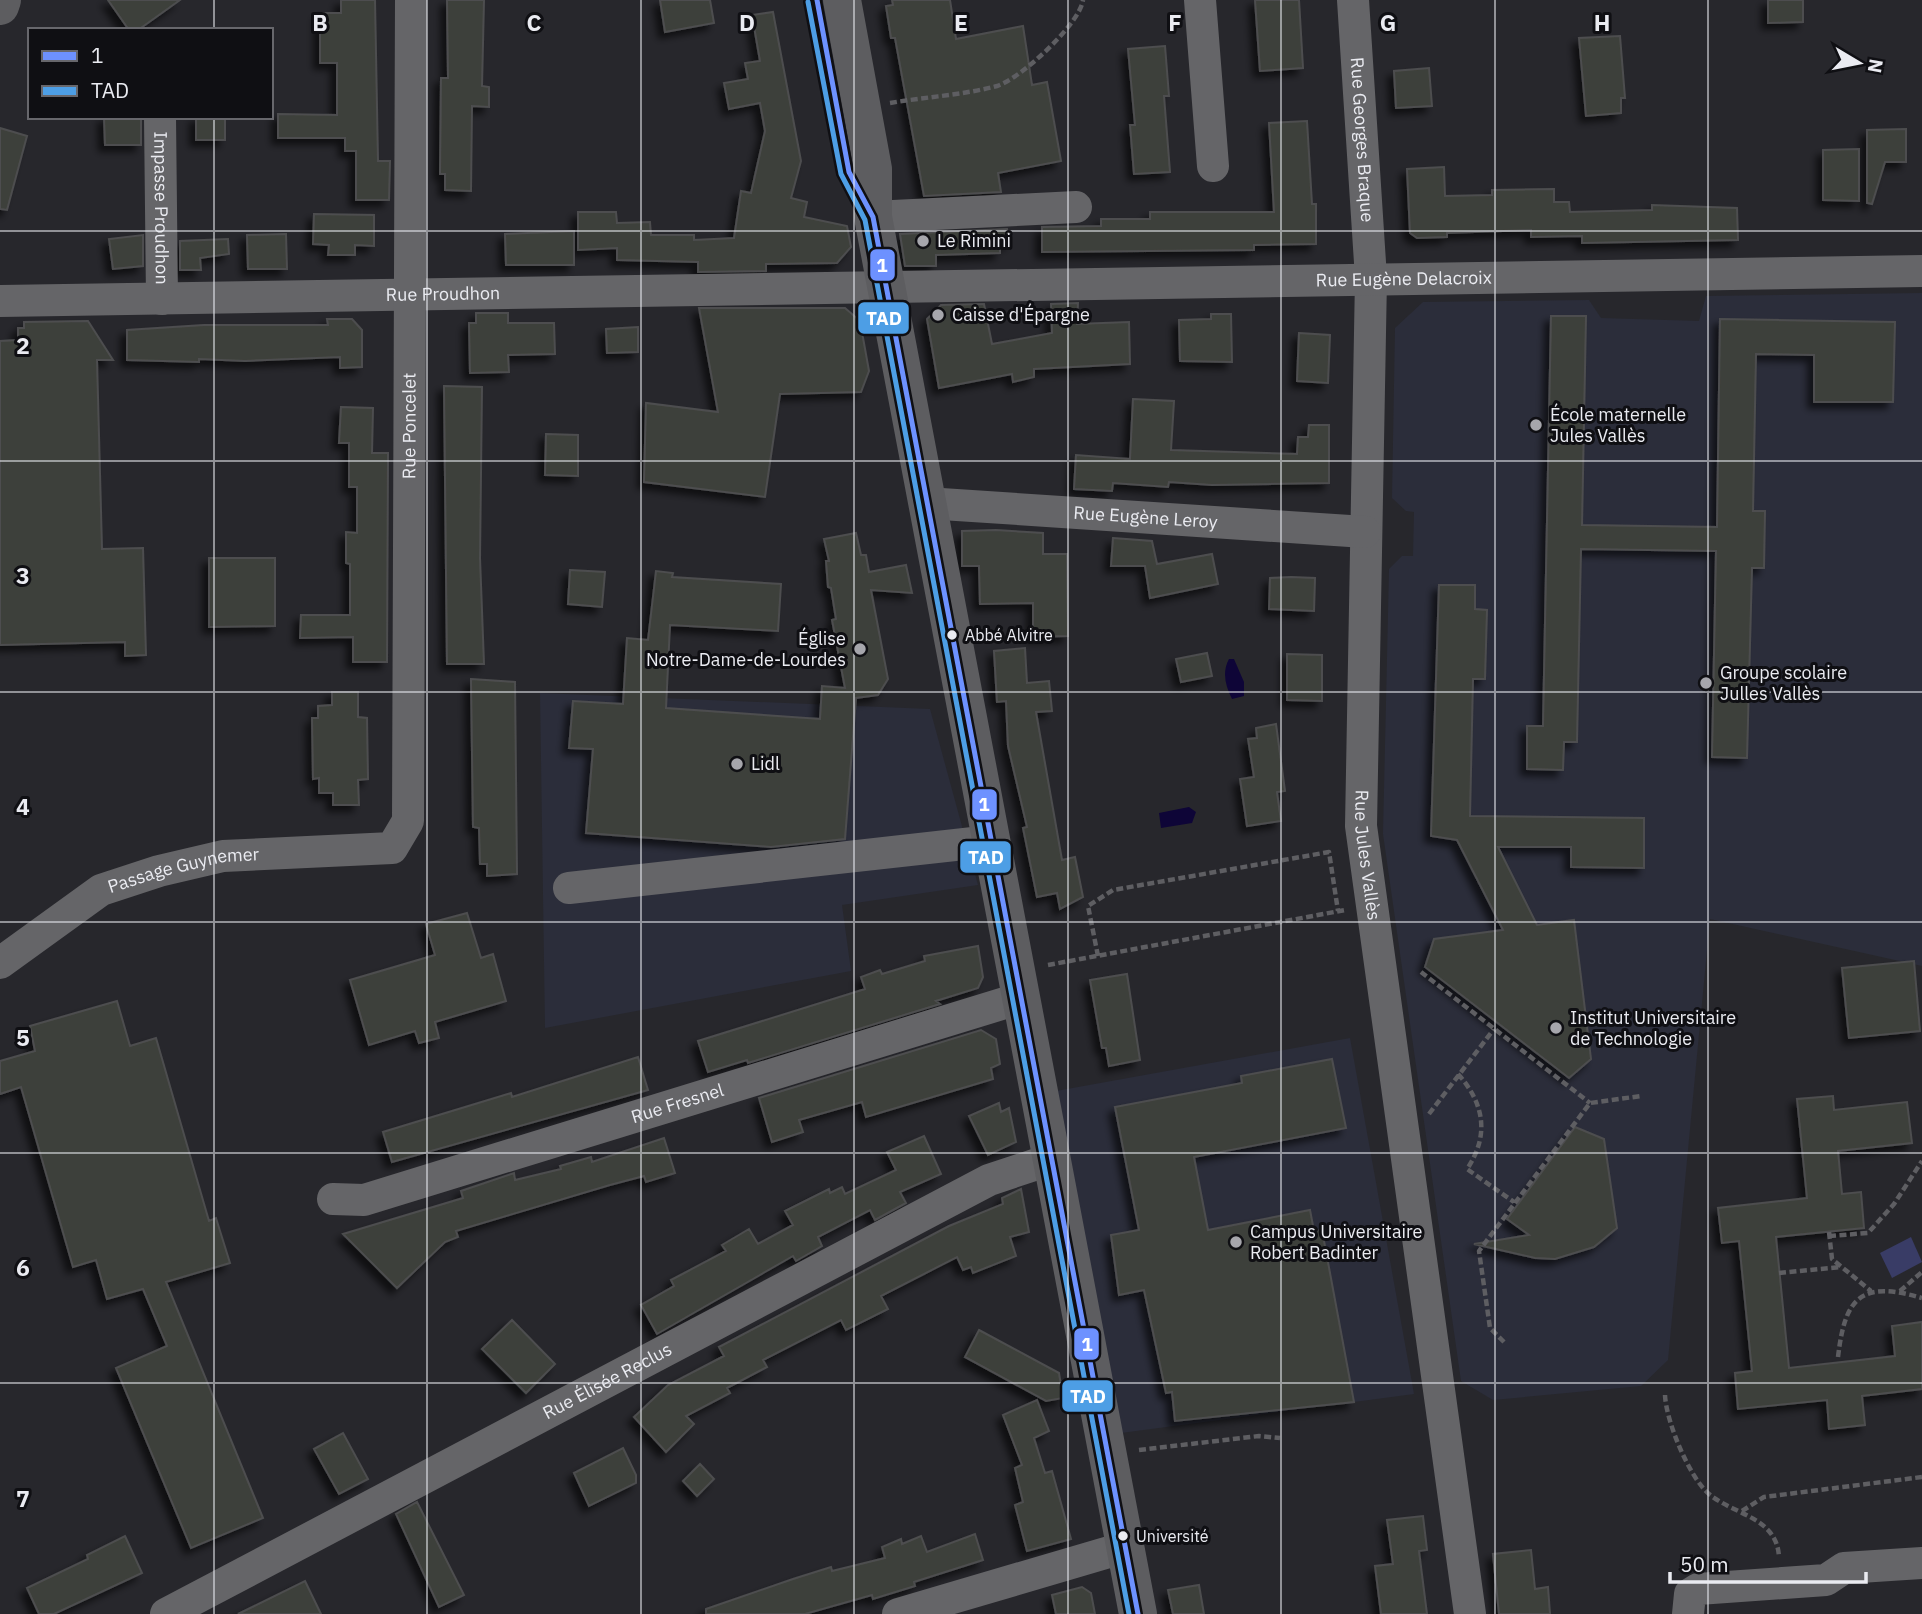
<svg xmlns="http://www.w3.org/2000/svg" width="1922" height="1614" viewBox="0 0 1922 1614" font-family="'IBM Plex Sans',sans-serif">
<defs>
<filter id="shadow"><feDropShadow dx="-6" dy="6" stdDeviation="3.5" flood-color="#0009"/></filter>
</defs>
<rect width="100%" height="100%" fill="#27272c"/>
<path fill="#2b2d3a" d="M 1922,293 L 1922,966 L 1710,919 L 1668,1360 L 1641,1386 L 1493,1400 L 1461,1381 L 1383,834 L 1389,569 L 1402,556 L 1413,556 L 1414,512 L 1406,511 L 1392,498 L 1395,328 L 1423,302 L 1589,300 L 1601,318 L 1699,321 L 1706,296 Z
M 540,693 L 930,709 L 978,885 L 842,905 L 851,971 L 545,1028 Z
M 1350,1038 L 1414,1394 L 1121,1433 L 1056,1091 Z"/>
<path fill="#393c66" d="M 1911,1237 L 1922,1262 L 1892,1278 L 1880,1253 Z"/>
<path fill="#0e0537" d="M 1229,659 L 1234,659 L 1244,682 L 1244,696 L 1232,699 C 1225,685 1222,672 1229,659 Z
M 1189,807 L 1196,812 L 1192,823 L 1161,828 L 1159,813 Z"/>
<path fill="#3e403a" stroke="#4d4e4f" stroke-width="2" filter="url(#shadow)" d="M 108,0 L 180,0 L 138,30 L 129,30 Z
M 341,0 L 375,0 L 378,161 L 390,161 L 389,200 L 356,200 L 356,151 L 345,151 L 345,138 L 278,138 L 278,114 L 337,115 L 337,63 L 320,63 L 320,13 L 341,13 Z
M 447,0 L 484,0 L 482,86 L 489,87 L 489,107 L 472,106 L 471,191 L 445,190 L 445,174 L 440,174 L 441,78 L 448,78 Z
M 660,0 L 710,0 L 714,23 L 665,32 Z
M 892,0 L 950,0 L 956,39 L 1023,26 L 1032,85 L 1047,82 L 1061,161 L 998,173 L 1001,192 L 924,196 L 895,38 L 891,38 L 886,6 L 893,5 Z
M 1255,0 L 1299,0 L 1303,68 L 1260,71 Z
M 1768,0 L 1803,0 L 1803,22 L 1768,23 Z
M 773,12 L 801,161 L 791,198 L 807,202 L 804,217 L 847,226 L 851,247 L 837,263 L 766,264 L 766,271 L 698,272 L 698,262 L 617,260 L 617,248 L 578,250 L 578,212 L 616,212 L 617,223 L 650,222 L 651,235 L 694,235 L 694,240 L 734,238 L 741,191 L 751,193 L 765,131 L 760,103 L 729,109 L 724,83 L 748,79 L 745,63 L 760,61 L 752,15 Z
M 1620,36 L 1625,98 L 1621,98 L 1621,113 L 1586,116 L 1579,38 Z
M 1165,46 L 1169,96 L 1164,96 L 1170,172 L 1134,174 L 1130,125 L 1135,125 L 1128,49 Z
M 1429,68 L 1432,106 L 1396,108 L 1394,71 Z
M 104,117 L 141,117 L 141,145 L 105,145 Z
M 196,117 L 225,117 L 225,140 L 196,140 Z
M 1307,121 L 1312,204 L 1316,204 L 1316,244 L 1254,245 L 1254,250 L 1042,252 L 1042,227 L 1101,226 L 1101,219 L 1150,219 L 1150,212 L 1274,212 L 1269,123 Z
M 0,128 L 27,136 L 7,210 L 0,209 Z
M 1906,129 L 1906,162 L 1885,162 L 1872,204 L 1867,203 L 1867,130 Z
M 1859,149 L 1859,201 L 1823,200 L 1823,150 Z
M 1444,167 L 1445,196 L 1492,195 L 1492,190 L 1554,189 L 1554,202 L 1569,202 L 1570,212 L 1652,210 L 1652,205 L 1737,208 L 1738,240 L 1582,243 L 1582,236 L 1531,237 L 1531,230 L 1447,233 L 1447,237 L 1417,238 L 1410,233 L 1407,169 Z
M 314,214 L 374,215 L 374,246 L 355,245 L 355,255 L 328,255 L 329,245 L 313,244 Z
M 1007,229 L 1010,243 L 1000,244 L 1000,253 L 936,255 L 936,266 L 905,266 L 900,234 Z
M 574,231 L 574,265 L 506,265 L 505,234 Z
M 286,234 L 287,269 L 248,269 L 247,235 Z
M 143,235 L 143,266 L 113,269 L 109,239 Z
M 228,239 L 229,254 L 200,258 L 201,270 L 180,270 L 180,241 Z
M 1078,303 L 1077,324 L 1129,322 L 1130,364 L 1034,369 L 1034,377 L 1013,382 L 1012,374 L 939,388 L 927,319 L 941,305 L 984,304 L 992,344 L 1052,333 L 1051,304 Z
M 699,308 L 845,308 L 860,321 L 869,371 L 861,392 L 780,394 L 765,497 L 644,482 L 646,403 L 718,412 Z
M 476,313 L 508,313 L 508,323 L 554,323 L 555,354 L 508,355 L 509,372 L 470,373 L 469,323 L 476,323 Z
M 1211,314 L 1231,314 L 1232,362 L 1180,361 L 1179,320 L 1211,319 Z
M 1551,316 L 1586,316 L 1582,525 L 1717,527 L 1720,319 L 1895,322 L 1893,402 L 1814,402 L 1814,355 L 1756,354 L 1753,511 L 1765,511 L 1764,568 L 1752,568 L 1747,758 L 1712,757 L 1716,551 L 1581,549 L 1577,742 L 1564,742 L 1563,770 L 1527,769 L 1527,726 L 1543,726 Z
M 327,319 L 352,319 L 362,330 L 362,367 L 340,368 L 340,357 L 245,361 L 199,359 L 199,362 L 127,360 L 127,330 L 204,325 L 328,325 Z
M 88,321 L 113,360 L 97,360 L 102,549 L 143,548 L 146,655 L 125,656 L 125,642 L 0,645 L 0,341 L 18,340 L 18,328 L 24,328 L 24,322 Z
M 638,327 L 638,352 L 607,353 L 606,329 Z
M 1299,333 L 1330,335 L 1328,383 L 1297,381 Z
M 444,386 L 482,387 L 480,558 L 484,664 L 447,664 Z
M 1133,399 L 1174,401 L 1171,450 L 1297,454 L 1298,437 L 1308,437 L 1309,425 L 1329,425 L 1329,483 L 1212,485 L 1169,482 L 1168,487 L 1113,483 L 1112,491 L 1074,489 L 1076,455 L 1130,459 Z
M 341,407 L 373,408 L 372,453 L 388,453 L 387,662 L 353,662 L 353,637 L 300,638 L 301,615 L 350,615 L 350,564 L 346,563 L 346,532 L 357,533 L 357,487 L 349,487 L 349,443 L 339,443 Z
M 546,434 L 578,435 L 578,476 L 545,475 Z
M 996,530 L 1043,533 L 1043,554 L 1067,554 L 1068,636 L 1033,637 L 1033,603 L 980,604 L 979,566 L 962,566 L 962,531 Z
M 856,533 L 861,555 L 866,555 L 869,572 L 906,565 L 912,593 L 871,590 L 888,679 L 878,695 L 856,698 L 845,839 L 771,847 L 586,833 L 593,749 L 569,748 L 573,701 L 623,704 L 627,638 L 648,640 L 656,571 L 673,573 L 672,577 L 781,584 L 778,631 L 670,625 L 666,708 L 820,719 L 822,686 L 845,688 L 832,620 L 836,619 L 831,588 L 828,587 L 826,561 L 829,561 L 824,539 Z
M 1113,538 L 1152,541 L 1157,564 L 1212,554 L 1218,584 L 1150,598 L 1145,566 L 1111,566 Z
M 209,558 L 275,558 L 275,626 L 209,627 Z
M 570,570 L 605,572 L 602,607 L 568,604 Z
M 1291,577 L 1315,578 L 1314,611 L 1269,609 L 1270,578 Z
M 1439,585 L 1475,585 L 1475,609 L 1487,610 L 1485,679 L 1473,679 L 1470,816 L 1644,818 L 1644,868 L 1571,867 L 1571,847 L 1498,847 L 1537,925 L 1574,920 L 1591,1059 L 1569,1078 L 1425,967 L 1434,939 L 1503,930 L 1457,840 L 1431,836 Z
M 1025,648 L 1027,683 L 1049,681 L 1052,711 L 1036,712 L 1062,860 L 1075,857 L 1083,897 L 1060,909 L 1057,893 L 1037,897 L 1023,828 L 1027,827 L 1008,746 L 1006,701 L 997,702 L 994,651 Z
M 1207,653 L 1212,676 L 1181,682 L 1176,659 Z
M 1287,654 L 1322,655 L 1322,701 L 1287,700 Z
M 471,679 L 515,682 L 517,874 L 487,876 L 487,864 L 480,864 L 479,828 L 473,827 Z
M 332,692 L 358,692 L 358,717 L 367,718 L 368,779 L 358,780 L 359,805 L 333,805 L 333,793 L 319,793 L 319,778 L 313,779 L 312,718 L 318,718 L 318,706 L 332,705 Z
M 1276,724 L 1285,791 L 1277,792 L 1281,821 L 1247,826 L 1240,779 L 1254,777 L 1248,739 L 1257,738 L 1256,728 Z
M 467,913 L 481,958 L 493,954 L 506,1001 L 435,1022 L 439,1038 L 419,1043 L 415,1031 L 369,1045 L 350,980 L 435,955 L 426,924 Z
M 978,946 L 983,977 L 978,988 L 936,1001 L 940,1004 L 748,1063 L 747,1060 L 708,1072 L 698,1041 L 865,989 L 861,977 L 880,970 L 882,974 L 925,961 L 924,956 Z
M 1914,961 L 1920,1031 L 1849,1038 L 1842,968 Z
M 1127,974 L 1140,1060 L 1109,1066 L 1106,1048 L 1102,1048 L 1090,980 Z
M 117,1001 L 130,1046 L 156,1038 L 209,1221 L 216,1218 L 230,1263 L 166,1282 L 263,1518 L 191,1548 L 116,1368 L 167,1346 L 143,1289 L 107,1299 L 96,1260 L 73,1267 L 21,1087 L 0,1094 L 0,1061 L 35,1051 L 30,1026 Z
M 981,1030 L 996,1039 L 1000,1064 L 991,1068 L 993,1079 L 866,1117 L 862,1102 L 799,1120 L 803,1132 L 772,1142 L 759,1098 Z
M 638,1057 L 648,1090 L 392,1162 L 383,1132 L 511,1093 L 512,1097 Z
M 1332,1059 L 1346,1128 L 1194,1157 L 1208,1230 L 1310,1210 L 1314,1231 L 1322,1230 L 1354,1402 L 1175,1421 L 1172,1392 L 1166,1393 L 1144,1290 L 1119,1295 L 1111,1235 L 1139,1230 L 1115,1107 L 1242,1083 L 1241,1076 Z
M 1833,1096 L 1834,1110 L 1907,1102 L 1912,1143 L 1838,1151 L 1842,1194 L 1861,1192 L 1864,1228 L 1776,1237 L 1789,1368 L 1895,1356 L 1892,1326 L 1922,1322 L 1922,1389 L 1862,1396 L 1865,1425 L 1829,1429 L 1827,1400 L 1738,1409 L 1735,1373 L 1752,1371 L 1739,1241 L 1722,1243 L 1718,1208 L 1807,1198 L 1797,1099 Z
M 999,1103 L 1001,1112 L 1009,1108 L 1016,1142 L 988,1155 L 969,1116 Z
M 1575,1127 L 1604,1139 L 1617,1228 L 1594,1247 L 1555,1259 L 1535,1258 L 1474,1244 L 1529,1235 L 1507,1219 Z
M 924,1136 L 941,1174 L 900,1192 L 906,1203 L 875,1220 L 870,1210 L 818,1237 L 822,1246 L 796,1261 L 793,1256 L 657,1334 L 641,1305 L 674,1286 L 671,1280 L 726,1251 L 722,1245 L 749,1229 L 758,1244 L 793,1225 L 785,1211 L 829,1189 L 830,1193 L 842,1187 L 845,1194 L 896,1170 L 887,1152 Z
M 664,1138 L 675,1173 L 646,1182 L 644,1176 L 610,1185 L 456,1231 L 458,1237 L 445,1242 L 397,1288 L 343,1234 L 463,1198 L 461,1191 L 514,1173 L 515,1180 L 561,1169 L 560,1166 L 591,1157 L 592,1162 Z
M 1021,1189 L 1029,1232 L 1010,1237 L 1016,1256 L 973,1273 L 971,1267 L 963,1270 L 957,1257 L 881,1296 L 888,1309 L 846,1330 L 841,1320 L 763,1360 L 767,1367 L 727,1388 L 730,1393 L 686,1416 L 694,1424 L 666,1452 L 634,1417 L 668,1385 L 724,1356 L 719,1347 L 949,1226 L 1003,1204 L 1002,1198 Z
M 512,1320 L 555,1364 L 526,1393 L 482,1349 Z
M 979,1330 L 1059,1373 L 1063,1398 L 1046,1401 L 965,1357 Z
M 1037,1400 L 1049,1431 L 1034,1438 L 1045,1473 L 1052,1471 L 1071,1539 L 1027,1551 L 1015,1505 L 1023,1502 L 1015,1468 L 1022,1465 L 1003,1415 Z
M 343,1433 L 368,1479 L 339,1494 L 314,1449 Z
M 623,1448 L 636,1475 L 636,1483 L 589,1506 L 574,1473 Z
M 700,1464 L 714,1479 L 697,1496 L 683,1481 Z
M 417,1502 L 464,1595 L 439,1607 L 396,1514 Z
M 1423,1516 L 1427,1550 L 1419,1551 L 1427,1614 L 1381,1614 L 1375,1566 L 1393,1564 L 1387,1520 Z
M 975,1534 L 983,1560 L 914,1582 L 915,1586 L 873,1599 L 872,1595 L 805,1614 L 706,1614 L 706,1609 L 793,1579 L 831,1567 L 832,1571 L 885,1558 L 882,1547 L 901,1539 L 902,1544 L 921,1536 L 927,1552 Z
M 125,1536 L 142,1573 L 54,1614 L 39,1614 L 27,1588 L 88,1559 L 87,1555 Z
M 1531,1550 L 1535,1589 L 1548,1587 L 1550,1614 L 1499,1614 L 1493,1554 Z
M 305,1581 L 321,1614 L 238,1614 Z
M 1199,1585 L 1204,1614 L 1173,1614 L 1168,1590 Z
M 1082,1587 L 1091,1593 L 1095,1614 L 1056,1614 L 1052,1595 Z"/>
<g fill="none" stroke-linecap="round" stroke-linejoin="round">
<path stroke="#5e5e62" stroke-width="4.5" stroke-dasharray="7 3.5" stroke-linecap="butt" d="M 890,103 C 925,97 963,95 997,86 C 1020,79 1080,24 1083,0
M 1098,956 L 1088,906 L 1113,890 L 1329,852 L 1338,911
M 1048,965 L 1345,910
M 1421,972 L 1590,1103
M 1458,1074 C 1484,1103 1490,1135 1467,1169 L 1514,1202
M 1429,1114 L 1494,1029
M 1829,1232 L 1832,1259 L 1871,1291
M 1829,1236 L 1868,1233 L 1894,1204 L 1922,1161
M 1779,1273 L 1841,1267
M 1900,1291 L 1922,1272
M 1504,1342 L 1490,1328 L 1479,1251 L 1590,1103 L 1641,1096
M 1838,1357 C 1845,1297 1861,1280 1922,1298
M 1665,1395 C 1666,1421 1689,1477 1709,1494 C 1734,1515 1777,1517 1779,1557
M 1139,1450 L 1259,1436 L 1280,1438
M 1742,1511 L 1764,1497 L 1922,1477"/>
<g stroke="#656568" stroke-width="32">
<path d="M 1200,0 L 1213,166"/>
<path id="s1" d="M 1353,0 L 1371,278 L 1361,826 L 1470,1614"/>
<path id="s2" d="M 160,117 L 162,299"/>
<path d="M 873,217 L 1076,207"/>
<path id="s3" d="M 0,301 L 1922,271"/>
<path id="s4" d="M 926,503 L 1365,532"/>
<path d="M 569,888 L 991,841"/>
<path id="s5" d="M 0,963 L 101,890 L 159,871 L 223,856 L 392,848 L 408,821 L 411,0"/>
<path id="s6" d="M 333,1199 L 364,1200 L 1021,998"/>
<path id="s7" d="M 166,1614 L 989,1180 L 1052,1159"/>
<path d="M 898,1614 L 1126,1547"/>
<path d="M 1688,1614 L 1690,1594 L 1698,1589 L 1826,1580 L 1844,1568 L 1922,1563"/>
</g>
<path stroke="#5d5d60" stroke-width="38" d="M 842,0 L 873,169 L 873,217 L 1138,1614
M 0,6 L 2,0"/>
<g stroke="#0f0f13" stroke-width="10">
<path id="bus-1" d="M 817,0 L 849,172 L 873,217 L 1138,1614"/>
</g>
<g stroke="#0f0f13" stroke-width="10">
<path id="bus-2" d="M 808,2 L 841,174 L 865,220 L 1129,1614"/>
</g>
<use href="#bus-1" stroke="#6d91ff" stroke-width="5"/>
<use href="#bus-2" stroke="#4d9ee5" stroke-width="5"/>
</g>
<path fill="none" stroke="#eaebf1" stroke-width="2" stroke-opacity="0.55" d="M 214,0 L 214,30M 427,0 L 427,1614M 641,0 L 641,1614M 854,0 L 854,1614M 1068,0 L 1068,1614M 1281,0 L 1281,1614M 1495,0 L 1495,1614M 1708,0 L 1708,1614M 214,117 L 214,1614M 0,231 L 1922,231M 0,461 L 1922,461M 0,692 L 1922,692M 0,922 L 1922,922M 0,1153 L 1922,1153M 0,1383 L 1922,1383"/>
<g fill="#a6a6ac" stroke="#0f0f13" stroke-width="2.5">
<circle cx="923" cy="241" r="7"/>
<circle cx="938" cy="315" r="7"/>
<circle cx="1536" cy="425" r="7"/>
<circle cx="860" cy="649" r="7"/>
<circle cx="1706" cy="683" r="7"/>
<circle cx="737" cy="764" r="7"/>
<circle cx="1556" cy="1028" r="7"/>
<circle cx="1236" cy="1242" r="7"/>
</g>
<g fill="#eaebf1" stroke="#0f0f13" stroke-width="2.5">
<circle cx="952" cy="635" r="6"/>
<circle cx="1123" cy="1536" r="6"/>
</g>
<g text-anchor="middle" stroke-width="6" stroke-linejoin="round" paint-order="stroke">
<g font-size="16" fill="#eaebf1" stroke="#0f0f13" text-anchor="start">
<text x="965" y="641">Abbé Alvitre</text>
<text x="1136" y="1542">Université</text>
</g>
<g font-size="18" fill="#eaebf1" stroke="#0f0f13">
<text dy="6" stroke="none"><textPath href="#s1" startOffset="140">Rue Georges Braque</textPath></text>
<text dy="6" stroke="none"><textPath href="#s2" startOffset="91">Impasse Proudhon</textPath></text>
<text dy="6" stroke="none"><textPath href="#s3" startOffset="1404">Rue Eugène Delacroix</textPath></text>
<text dy="6" stroke="none"><textPath href="#s3" startOffset="443">Rue Proudhon</textPath></text>
<text dy="6" stroke="none"><textPath href="#s5" startOffset="847">Rue Poncelet</textPath></text>
<text dy="6" stroke="none"><textPath href="#s4" startOffset="220">Rue Eugène Leroy</textPath></text>
<text dy="6" stroke="none"><textPath href="#s1" startOffset="856">Rue Jules Vallès</textPath></text>
<text dy="6" stroke="none"><textPath href="#s5" startOffset="210">Passage Guynemer</textPath></text>
<text dy="6" stroke="none"><textPath href="#s6" startOffset="359">Rue Fresnel</textPath></text>
<text dy="6" stroke="none"><textPath href="#s7" startOffset="499">Rue Élisée Reclus</textPath></text>
</g>
<g font-size="18" fill="#eaebf1" stroke="#0f0f13" text-anchor="start">
<text x="937" y="247">Le Rimini</text>
<text x="952" y="321">Caisse d'Épargne</text>
<text x="1550" y="421">École maternelle<tspan x="1550" dy="21">Jules Vallès</tspan></text>
<text x="846" y="645" text-anchor="end">Église<tspan x="846" dy="21">Notre-Dame-de-Lourdes</tspan></text>
<text x="1720" y="679">Groupe scolaire<tspan x="1720" dy="21">Julles Vallès</tspan></text>
<text x="751" y="770">Lidl</text>
<text x="1570" y="1024">Institut Universitaire<tspan x="1570" dy="21">de Technologie</tspan></text>
<text x="1250" y="1238">Campus Universitaire<tspan x="1250" dy="21">Robert Badinter</tspan></text>
</g>
</g>
<g font-size="23" text-anchor="middle" font-weight="bold" fill="#eaebf1" stroke="#0f0f13" stroke-width="6" stroke-linejoin="round" paint-order="stroke">
<text x="320" y="31">B</text>
<text x="534" y="31">C</text>
<text x="747" y="31">D</text>
<text x="961" y="31">E</text>
<text x="1175" y="31">F</text>
<text x="1388" y="31">G</text>
<text x="1602" y="31">H</text>
<text x="23" y="354">2</text>
<text x="23" y="584">3</text>
<text x="23" y="815">4</text>
<text x="23" y="1046">5</text>
<text x="23" y="1276">6</text>
<text x="23" y="1507">7</text>
</g>
<g stroke="#0f0f13" stroke-width="2.5">
<rect x="869" y="248" width="27" height="34" rx="7" fill="#6d91ff"/>
<rect x="857" y="301" width="53" height="34" rx="7" fill="#4d9ee5"/>
<rect x="971" y="788" width="27" height="33" rx="7" fill="#6d91ff"/>
<rect x="959" y="840" width="53" height="34" rx="7" fill="#4d9ee5"/>
<rect x="1073" y="1327" width="27" height="34" rx="7" fill="#6d91ff"/>
<rect x="1061" y="1379" width="53" height="34" rx="7" fill="#4d9ee5"/>
</g>
<g font-size="19" text-anchor="middle" font-weight="bold" fill="#fff">
<text x="882" y="272">1</text>
<text x="884" y="325">TAD</text>
<text x="984" y="811">1</text>
<text x="986" y="864">TAD</text>
<text x="1087" y="1351">1</text>
<text x="1088" y="1403">TAD</text>
</g>
<rect x="28" y="28" width="245" height="91" fill="#0f0f13" stroke="#67676c" stroke-width="2"/>
<rect x="42" y="51" width="35" height="10" fill="#6d91ff" stroke="#67676c" stroke-width="2"/>
<text x="91" y="63" font-size="21" fill="#eaebf1">1</text>
<rect x="42" y="86" width="35" height="10" fill="#4d9ee5" stroke="#67676c" stroke-width="2"/>
<text x="91" y="98" font-size="21" fill="#eaebf1">TAD</text>
<g transform="translate(1859 63) rotate(100)" stroke="#0f0f13" stroke-width="5" paint-order="stroke">
<path d="M0-5L12 26L0 18L-12 26Z" fill="#eaebf1"/>
<text y="-10" font-size="19" font-weight="bold" text-anchor="middle" fill="#eaebf1">N</text>
</g>
<path d="M1670 1572v10h196v-10" fill="none" stroke="#eaebf1" stroke-width="3.5"/>
<text x="1680" y="1572" font-size="21" fill="#eaebf1" stroke="#0f0f13" stroke-width="5" paint-order="stroke">50 m</text>
</svg>
